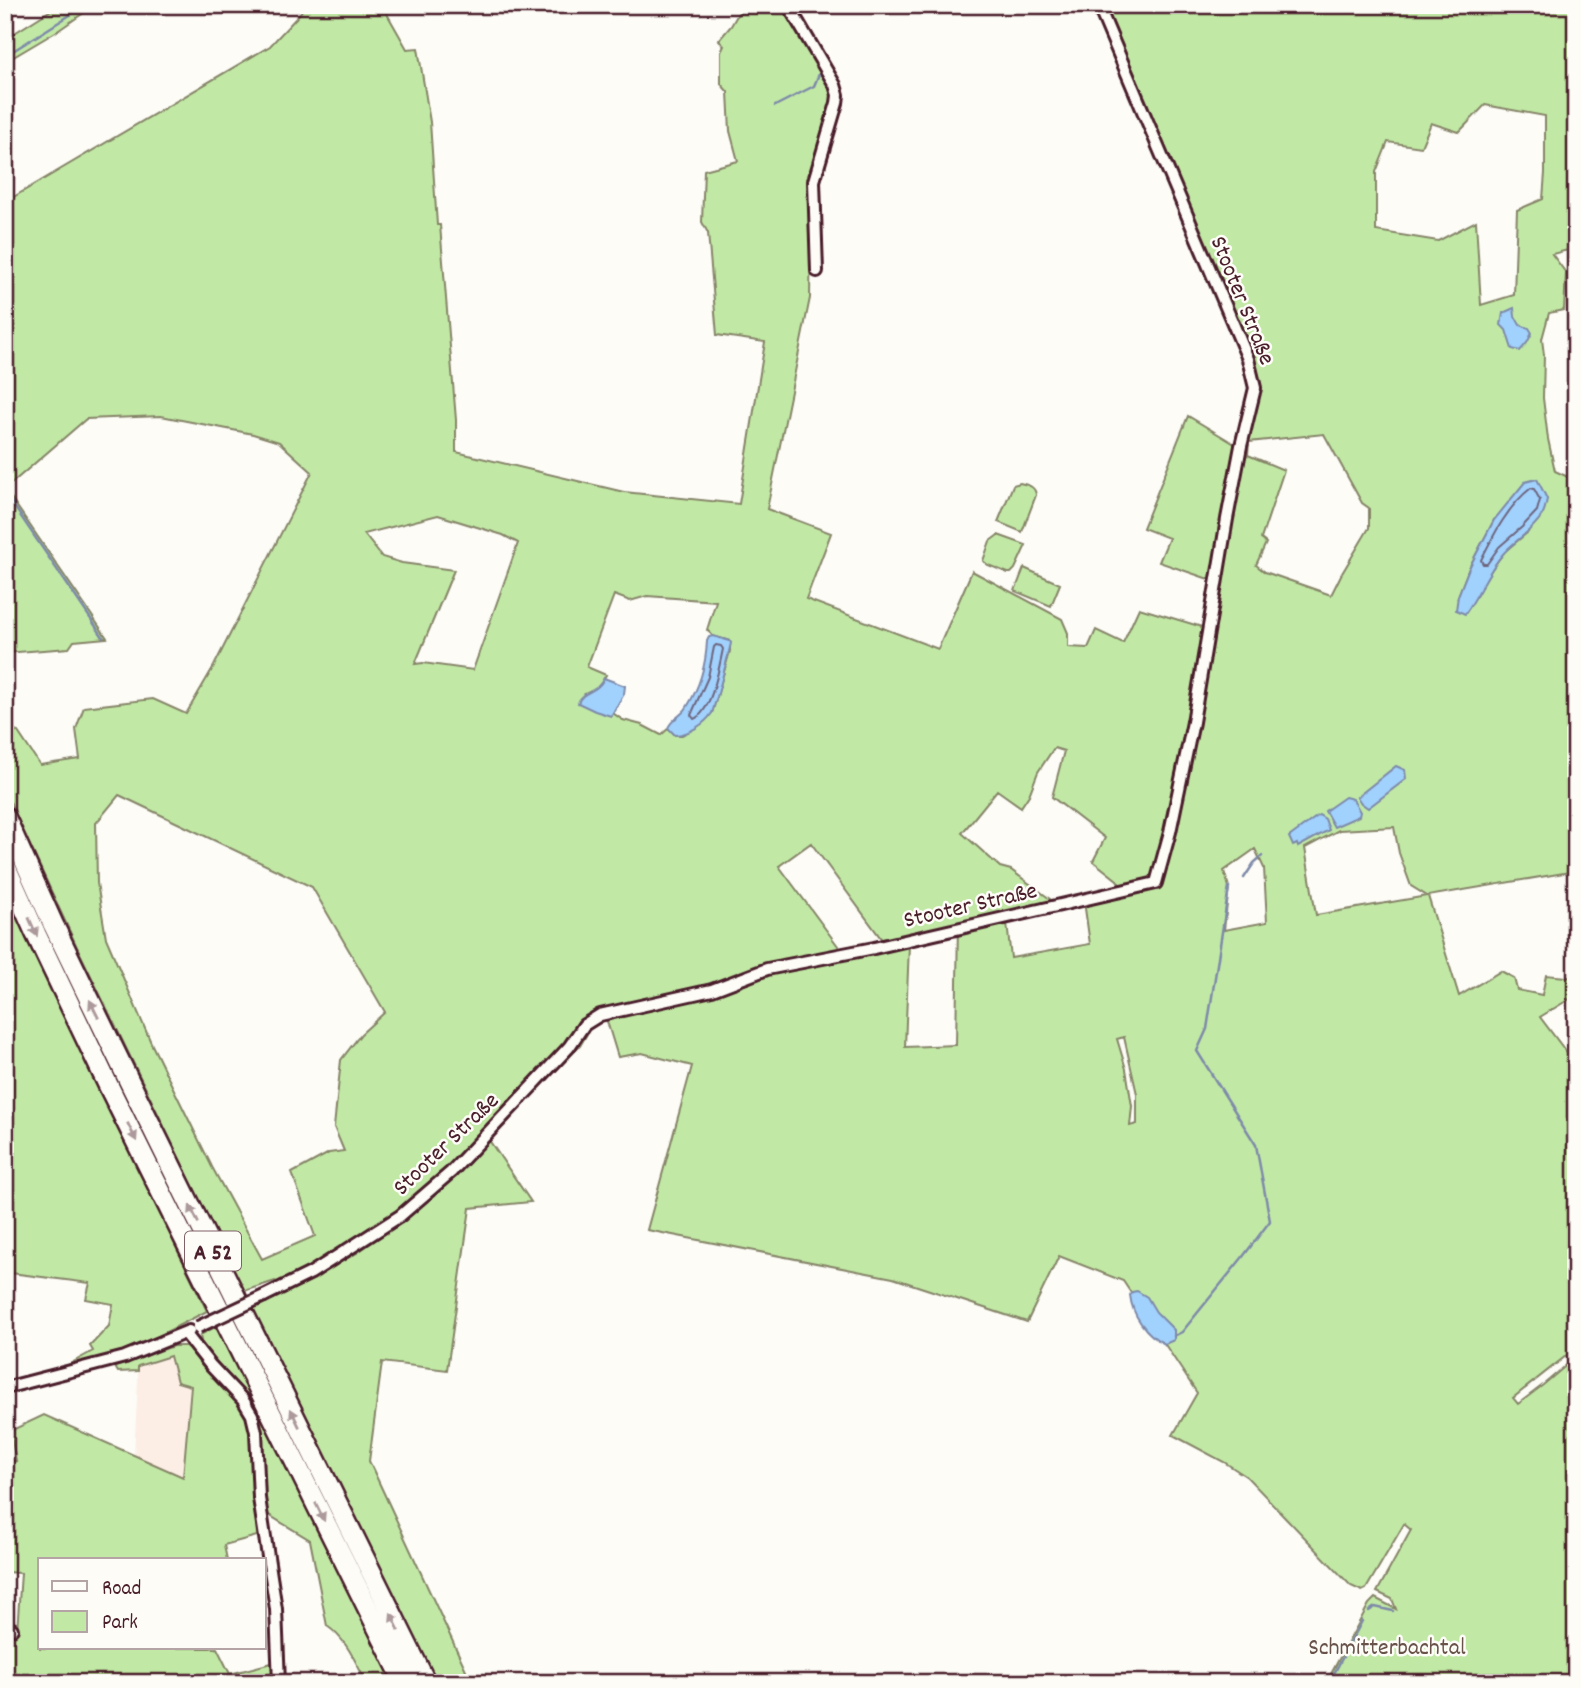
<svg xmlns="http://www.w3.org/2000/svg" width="1581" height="1688" viewBox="0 0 1581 1688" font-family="Dekko,sans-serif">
<rect width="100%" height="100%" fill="#fdfcf7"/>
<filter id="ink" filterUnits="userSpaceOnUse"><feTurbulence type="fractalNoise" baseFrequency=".0143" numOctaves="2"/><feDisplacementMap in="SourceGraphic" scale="14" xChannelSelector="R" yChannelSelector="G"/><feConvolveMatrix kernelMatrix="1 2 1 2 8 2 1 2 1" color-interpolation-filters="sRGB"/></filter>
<g filter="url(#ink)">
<path fill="#fceee5" d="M 171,1356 L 191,1386 L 183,1478 L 134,1456 L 138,1379 L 138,1366 Z"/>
<path fill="#c1e9a5" stroke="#868468" stroke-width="2" fill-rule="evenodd" d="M 59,5 L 95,5 L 59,30 L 5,62 L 5,39 Z
M 306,5 L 382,5 L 407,49 L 418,48 L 430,122 L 437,225 L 440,225 L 456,420 L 456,452 L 624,492 L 739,504 L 765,342 L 717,335 L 708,233 L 702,222 L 704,170 L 738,161 L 730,131 L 728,92 L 721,84 L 721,52 L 724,46 L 719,40 L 731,26 L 743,5 L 784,5 L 834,91 L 834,99 L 812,175 L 810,298 L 767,509 L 831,533 L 806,599 L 938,649 L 972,571 L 1062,619 L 1068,633 L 1068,647 L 1088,648 L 1096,630 L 1123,643 L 1139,608 L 1212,630 L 1220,583 L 1159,562 L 1169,538 L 1143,528 L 1188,416 L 1238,446 L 1251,392 L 1248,372 L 1146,100 L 1105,5 L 1576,5 L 1576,248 L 1552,254 L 1566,273 L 1564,310 L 1549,313 L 1542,339 L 1544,355 L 1543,398 L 1548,439 L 1555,471 L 1568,477 L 1571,515 L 1576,519 L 1576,871 L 1428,896 L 1459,996 L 1501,971 L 1514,978 L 1517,990 L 1542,995 L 1546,975 L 1576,978 L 1576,995 L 1540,1017 L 1567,1053 L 1576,1058 L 1576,1348 L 1513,1398 L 1518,1404 L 1543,1385 L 1576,1357 L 1576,1683 L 1326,1683 L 1369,1604 L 1375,1598 L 1396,1609 L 1392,1599 L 1377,1592 L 1411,1530 L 1404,1524 L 1366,1589 L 1362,1591 L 1351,1586 L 1247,1477 L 1224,1462 L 1173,1435 L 1197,1393 L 1123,1281 L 1059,1256 L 1027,1322 L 893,1278 L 647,1230 L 692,1066 L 642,1053 L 618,1057 L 606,1018 L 594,1022 L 580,1046 L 489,1140 L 531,1202 L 470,1208 L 447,1370 L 382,1362 L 369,1461 L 472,1683 L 435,1683 L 252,1309 L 287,1292 L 357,1253 L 407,1217 L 438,1189 L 460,1171 L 456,1161 L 394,1214 L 366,1235 L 280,1284 L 275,1281 L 244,1291 L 77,947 L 5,791 L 5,727 L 18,732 L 40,765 L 80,759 L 76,729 L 84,707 L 153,699 L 186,714 L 214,666 L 312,472 L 279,442 L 253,434 L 161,416 L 86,419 L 5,489 L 107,638 L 74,641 L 69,648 L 5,653 L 5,202 L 270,46 L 296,18 ZM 1485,105 L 1545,116 L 1545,173 L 1543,199 L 1517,210 L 1514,295 L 1481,305 L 1476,221 L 1438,241 L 1376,231 L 1376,172 L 1388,142 L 1421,147 L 1431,123 L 1459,132 ZM 1324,434 L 1362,503 L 1369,508 L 1369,528 L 1341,575 L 1331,595 L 1265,572 L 1256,565 L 1266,543 L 1261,539 L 1284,470 L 1248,455 L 1249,442 ZM 438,515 L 503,535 L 518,543 L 473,670 L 423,663 L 415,664 L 454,570 L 402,563 L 382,557 L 364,534 ZM 1494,520 L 1528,532 L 1504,552 L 1489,573 L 1458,596 L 1469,568 ZM 614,595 L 630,601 L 647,596 L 716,601 L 707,630 L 713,636 L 730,641 L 730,651 L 712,713 L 694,728 L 682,735 L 675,735 L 669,728 L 661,735 L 642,725 L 623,720 L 585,694 L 598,688 L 606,675 L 587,667 ZM 1054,748 L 1064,751 L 1052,797 L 1105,838 L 1093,861 L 1117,880 L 1122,888 L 1083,894 L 1090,944 L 1011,958 L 1007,923 L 1052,911 L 1050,899 L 1011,870 L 1000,867 L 962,833 L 997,790 L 1021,807 L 1029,795 L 1038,772 ZM 119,795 L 312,887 L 385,1012 L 361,1034 L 341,1060 L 334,1127 L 344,1151 L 329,1153 L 292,1173 L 315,1236 L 262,1259 L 212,1167 L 152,1045 L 106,938 L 97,883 L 96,823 ZM 1394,827 L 1399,853 L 1411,886 L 1427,896 L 1316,915 L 1305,848 L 1339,830 ZM 811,843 L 883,941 L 958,923 L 956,1045 L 905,1047 L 909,944 L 841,950 L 779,866 ZM 1255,849 L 1264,868 L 1267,922 L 1224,930 L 1229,887 L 1224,871 ZM 1124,1037 L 1137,1094 L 1137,1124 L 1130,1126 L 1132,1106 L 1126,1069 L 1117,1039 Z
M 1020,483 C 1028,485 1035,486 1036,495 L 1022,532 L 998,522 L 1013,485 Z
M 998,535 L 1026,545 L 1015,569 L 1011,573 L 1008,573 L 988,565 L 983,561 L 990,541 Z
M 1024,568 L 1060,584 L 1051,606 L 1015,591 Z
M 5,886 L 39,964 L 207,1311 L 135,1348 L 66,1366 L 93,1351 L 90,1346 L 109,1326 L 113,1304 L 86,1299 L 90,1283 L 11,1273 L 5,1218 Z
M 217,1326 L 397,1683 L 370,1683 L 365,1680 C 354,1659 346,1639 327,1626 L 310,1540 L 264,1512 L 261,1497 L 261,1427 L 251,1405 L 201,1342 L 200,1335 Z
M 173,1346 L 185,1346 L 194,1352 L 241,1403 L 250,1421 L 257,1536 L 224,1545 L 227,1560 L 40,1560 L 40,1648 L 217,1648 L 230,1674 L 275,1662 L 276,1683 L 5,1683 L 5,1632 L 17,1632 L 21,1573 L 5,1572 L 5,1461 L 16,1461 L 10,1431 L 44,1415 L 183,1477 L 191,1386 L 177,1382 L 170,1356 L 138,1366 L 138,1371 L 118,1372 L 115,1367 Z"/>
<path fill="#a1d1fd" stroke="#7e8aa9" stroke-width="2" d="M 1514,308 L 1515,316 L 1520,325 L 1529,328 L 1532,333 L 1527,343 L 1520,351 L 1512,349 L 1506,330 L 1501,325 L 1503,313 Z
M 1537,479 L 1547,499 C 1546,504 1545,511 1542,515 C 1533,531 1515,540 1503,554 C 1487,572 1479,595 1465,614 L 1456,610 L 1458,596 L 1469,568 L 1494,520 L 1525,482 Z
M 713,636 L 730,641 L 731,643 C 727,661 722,679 717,697 C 715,702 714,708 712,713 C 705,724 688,735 675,735 L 668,728 C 672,718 682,716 687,707 C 699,688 706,664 707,641 L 709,637 Z
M 604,678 L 625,686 L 624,694 L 611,716 L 595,711 L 578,703 C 583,690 597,694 604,678 Z
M 1396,766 L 1405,770 L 1406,779 L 1368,808 L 1361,803 L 1357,797 Z
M 1345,797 L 1353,799 L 1360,812 L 1359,816 L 1334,827 L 1325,811 Z
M 1319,815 L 1325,819 L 1329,830 L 1298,847 L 1297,844 L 1293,846 L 1289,837 Z
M 1137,1291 L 1147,1297 L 1156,1312 L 1174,1330 L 1174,1340 L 1165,1344 C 1146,1335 1132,1315 1130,1295 L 1132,1292 Z"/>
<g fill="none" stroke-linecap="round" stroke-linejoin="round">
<path stroke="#6d667f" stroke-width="2" d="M 1531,488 L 1534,489 L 1540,500 L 1537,511 L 1522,527 L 1499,547 L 1487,564 L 1483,564 L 1481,560 C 1494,534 1508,506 1531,488 Z
M 716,645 L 721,646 L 723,649 C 719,667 712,712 694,719 L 691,715 L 708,677 L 714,647 Z"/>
<path stroke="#7e8aa9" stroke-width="2.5" d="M 5,56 L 86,5
M 775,106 L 814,86 L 819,74
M 5,493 L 103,637
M 1244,878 L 1254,863 L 1262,856
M 1174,1336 L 1182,1332 L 1242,1258 L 1270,1221 L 1256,1145 L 1197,1051 L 1207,1029 L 1229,887
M 1369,1611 L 1375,1607 L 1393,1611
M 1329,1683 L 1362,1621"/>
<g stroke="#4a1f2b" stroke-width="16">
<path id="minor" d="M 788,5 L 835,85 L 838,95 L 837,103 L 814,181 L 817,271
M 264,1296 L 311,1273 L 400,1216 L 451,1172 L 569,1047 L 584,1025 L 600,1015 L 712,990 L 767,969 L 874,948 L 1156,883 L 1170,832 L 1193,722 L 1227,519 L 1241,446 L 1255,388 L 1248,359 L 1098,5
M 185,1333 L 211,1366 L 243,1400 L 252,1415 L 256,1432 L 259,1498 L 276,1609 L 279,1683
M 5,1388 L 125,1357 L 189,1331
M 5,1628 L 12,1629"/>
</g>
<g stroke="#4a1f2b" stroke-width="24">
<path id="motorway" d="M 5,817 L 53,924 L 130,1083 L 426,1683
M 5,865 L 36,934 L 112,1093 L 405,1683"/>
</g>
<use href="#minor" stroke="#fdfcf7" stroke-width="10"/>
<use href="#motorway" stroke="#fdfcf7" stroke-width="19"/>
<g stroke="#4a1f2b" stroke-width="16" stroke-linecap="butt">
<path id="minor-bridge" d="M 198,1327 L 264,1296"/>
</g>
<use href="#minor-bridge" stroke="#fdfcf7" stroke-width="10"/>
</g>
<defs><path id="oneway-solid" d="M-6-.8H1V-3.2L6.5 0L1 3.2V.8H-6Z" transform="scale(1.75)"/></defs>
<g fill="#ac999b">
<use href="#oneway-solid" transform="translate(33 927) rotate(66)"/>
<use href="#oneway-solid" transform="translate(94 1009) rotate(-116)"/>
<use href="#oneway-solid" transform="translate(132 1132) rotate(64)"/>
<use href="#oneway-solid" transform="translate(194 1214) rotate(-116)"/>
<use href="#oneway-solid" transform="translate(295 1418) rotate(-116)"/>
<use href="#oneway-solid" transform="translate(320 1512) rotate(64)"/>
<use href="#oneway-solid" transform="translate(395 1622) rotate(-116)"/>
</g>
</g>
<g text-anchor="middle" stroke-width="5" stroke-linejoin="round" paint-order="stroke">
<rect fill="#fdfcf7" stroke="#806168" stroke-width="2" x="185" y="1231.5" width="56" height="39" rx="5"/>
<g font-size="23" font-weight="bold" fill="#4a1f2b">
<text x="213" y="1259">A 52</text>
</g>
<g font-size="24" fill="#4a1f2b" stroke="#fdfcf7">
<text transform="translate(1244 300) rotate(68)" y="8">Stooter Straße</text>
<text transform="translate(970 904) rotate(-13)" y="8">Stooter Straße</text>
<text transform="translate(445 1143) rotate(-44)" y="8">Stooter Straße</text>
</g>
<g font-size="24" fill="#68524a" stroke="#fdfcf7">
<text x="1387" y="1654">Schmitterbachtal</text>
</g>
</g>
<rect width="1581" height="1688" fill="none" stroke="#fdfcf7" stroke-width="28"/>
<rect x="14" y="14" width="1553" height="1660" fill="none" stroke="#4a1f2b" stroke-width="2.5" filter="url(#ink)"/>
<rect x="38" y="1558" width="228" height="91" fill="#fdfcf7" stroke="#b5a4a5" stroke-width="2"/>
<rect x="52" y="1581" width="35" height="10" fill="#fdfcf7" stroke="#b5a4a5" stroke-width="2"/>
<text x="102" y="1594" font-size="21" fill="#4a1f2b">Road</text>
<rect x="52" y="1611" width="35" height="21" fill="#c1e9a5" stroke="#b5a4a5" stroke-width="2"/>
<text x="102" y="1628" font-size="21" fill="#4a1f2b">Park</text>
</svg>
